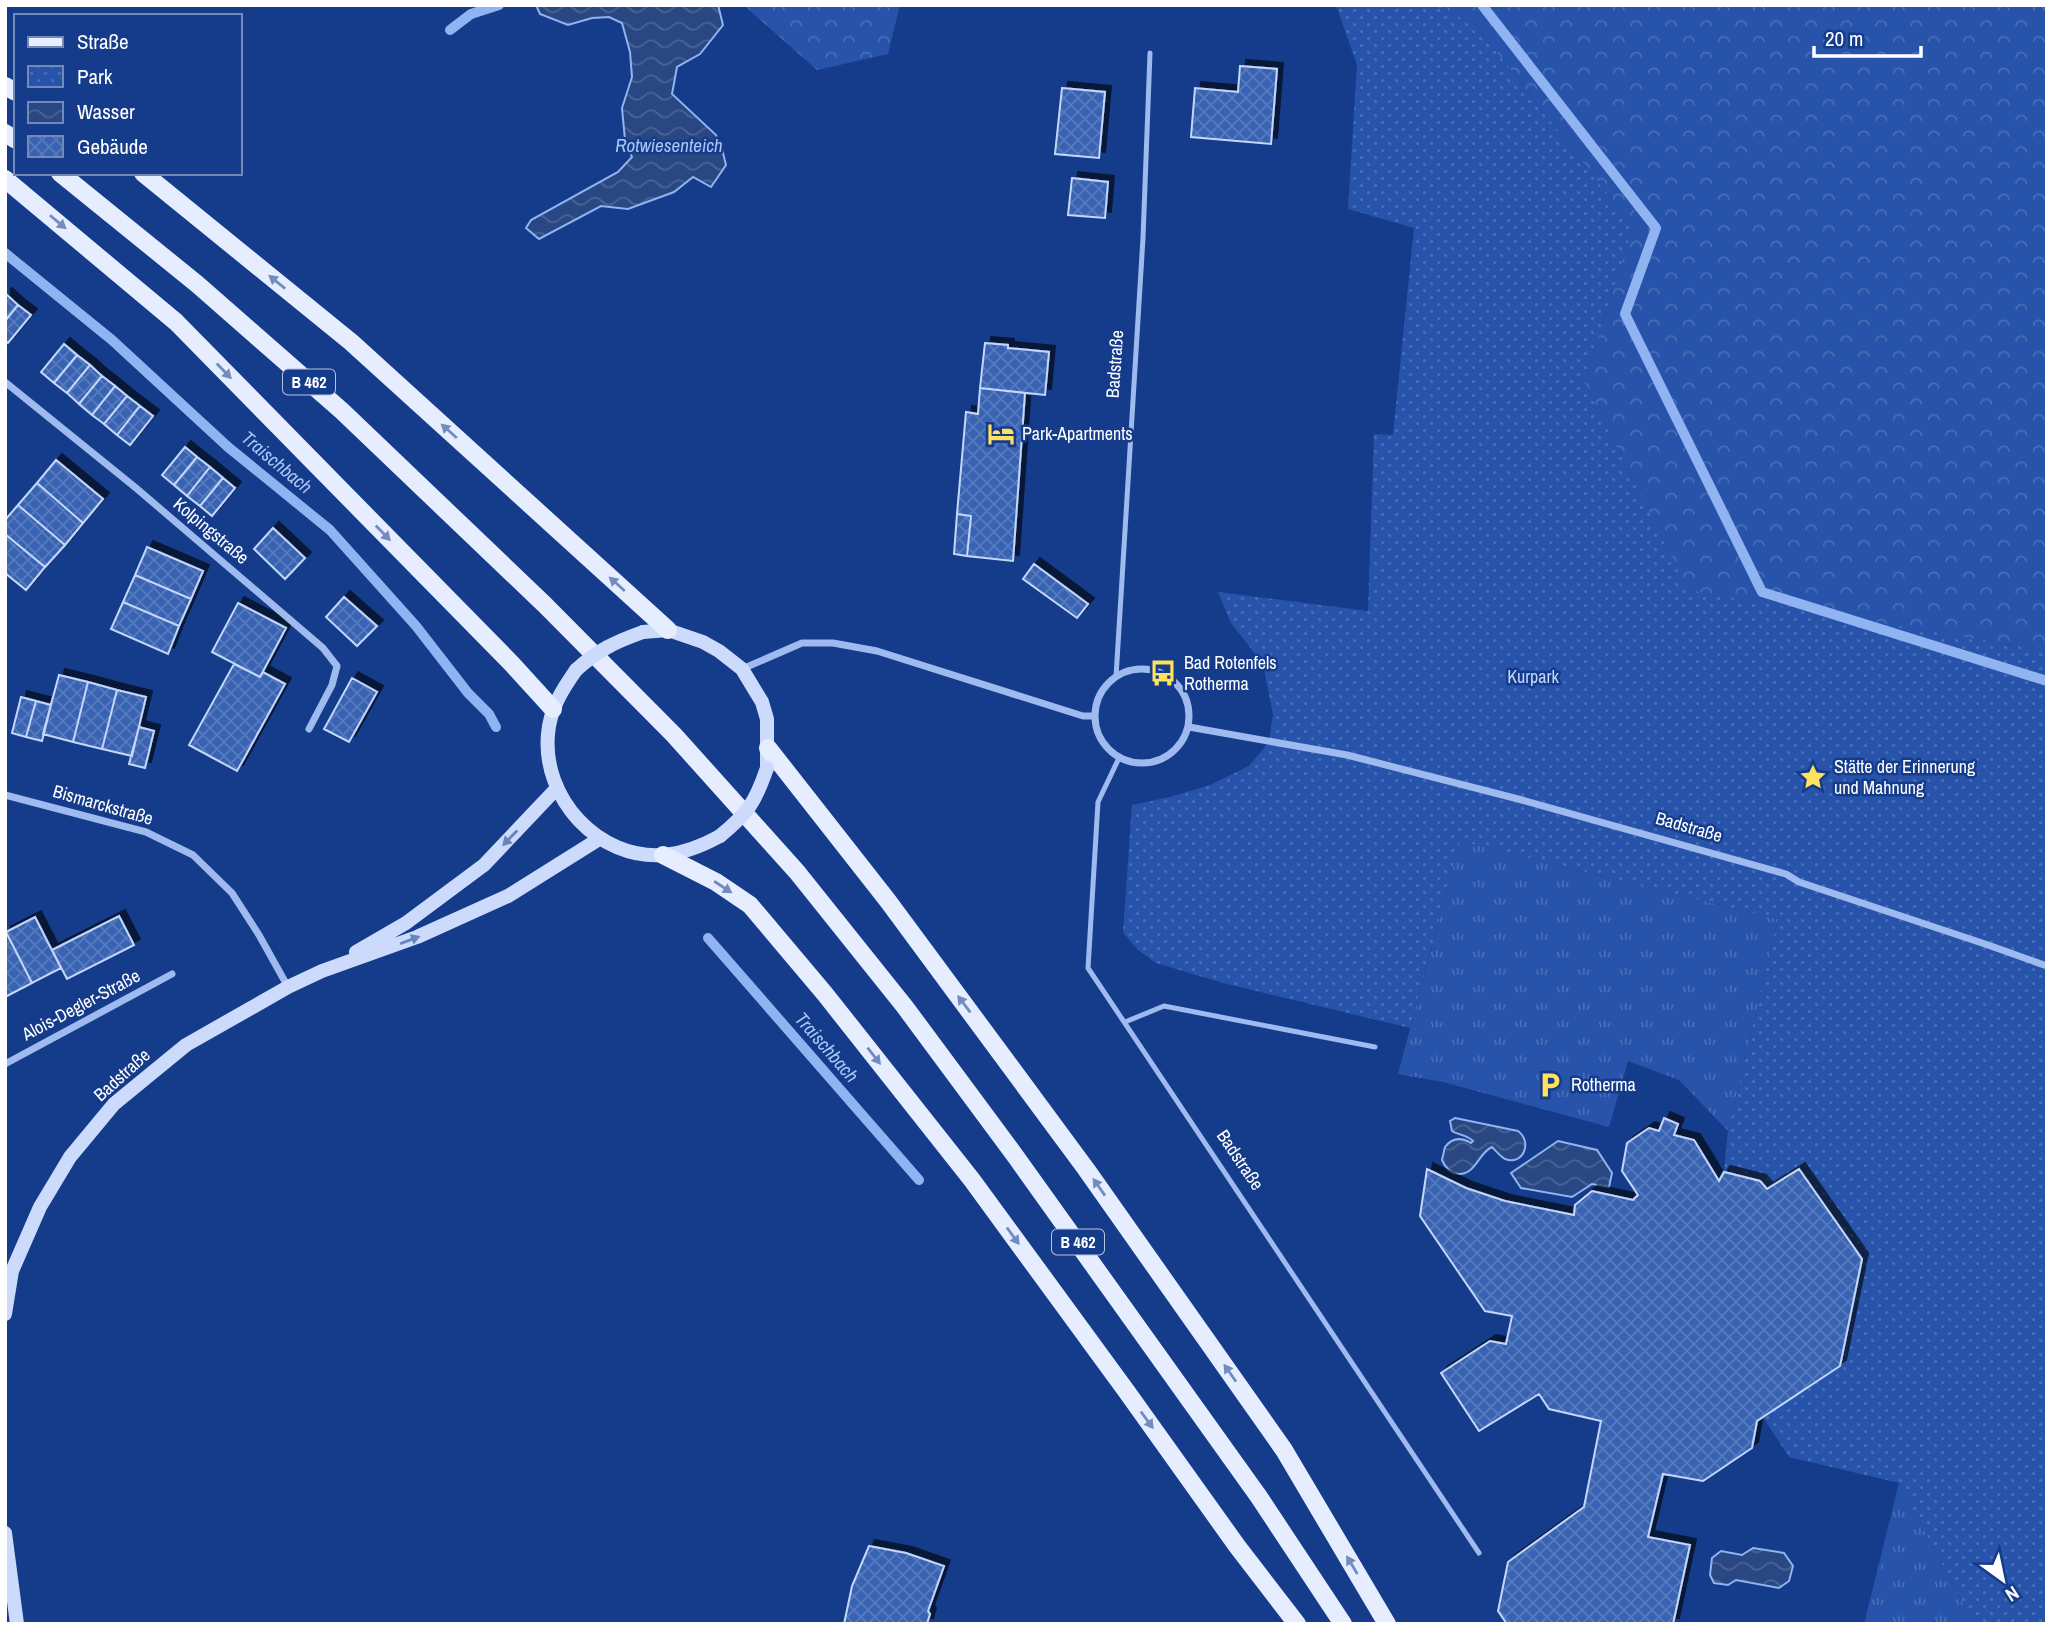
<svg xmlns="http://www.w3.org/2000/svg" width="2052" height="1629" viewBox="0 0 2052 1629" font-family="'Archivo Narrow',sans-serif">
<defs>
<pattern id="grass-tufts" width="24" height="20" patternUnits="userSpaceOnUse" patternTransform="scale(1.75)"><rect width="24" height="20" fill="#2754aa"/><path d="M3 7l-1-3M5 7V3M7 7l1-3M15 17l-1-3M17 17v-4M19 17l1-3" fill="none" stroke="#476eb7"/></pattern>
<pattern id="forest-crowns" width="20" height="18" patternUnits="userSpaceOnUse" patternTransform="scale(1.75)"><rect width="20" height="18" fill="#2754aa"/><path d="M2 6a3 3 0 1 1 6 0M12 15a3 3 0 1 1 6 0" fill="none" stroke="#476eb7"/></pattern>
<pattern id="park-dots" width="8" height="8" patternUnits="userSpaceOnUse" patternTransform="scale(1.75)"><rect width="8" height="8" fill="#2754aa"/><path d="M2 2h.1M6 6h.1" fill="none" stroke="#476eb7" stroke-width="1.8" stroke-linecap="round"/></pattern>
<pattern id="water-waves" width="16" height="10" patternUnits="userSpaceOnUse" patternTransform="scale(1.75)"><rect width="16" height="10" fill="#294782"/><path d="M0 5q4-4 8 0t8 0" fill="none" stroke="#496395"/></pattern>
<pattern id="building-cross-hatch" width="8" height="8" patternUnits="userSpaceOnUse" patternTransform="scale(1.75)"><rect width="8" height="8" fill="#3962b2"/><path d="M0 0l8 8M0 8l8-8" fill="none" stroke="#577abe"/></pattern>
<filter id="shadow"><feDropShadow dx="6" dy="-6" stdDeviation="0" flood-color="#0009"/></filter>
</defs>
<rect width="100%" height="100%" fill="#153c8b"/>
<path fill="url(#grass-tufts)" d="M 1460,841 L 1778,919 L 1728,1131 L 1679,1080 L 1628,1061 L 1609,1127 L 1443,1082 L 1398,1074 Z
M 1899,1483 L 1974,1624 L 1864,1624 Z"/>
<path fill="url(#forest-crowns)" d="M 746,5 L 900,5 L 888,54 L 817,70 L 748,9 Z
M 1432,5 L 2047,5 L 2047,651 L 1688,591 L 1584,382 L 1633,227 L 1475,24 Z"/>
<path fill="url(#park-dots)" d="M 1336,5 L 1432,5 L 1475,24 L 1633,227 L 1584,382 L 1688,590 L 2047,651 L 2047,1624 L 1974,1624 L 1899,1483 L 1789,1457 L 1763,1417 L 1840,1366 L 1862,1259 L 1800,1169 L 1767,1189 L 1760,1181 L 1724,1172 L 1728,1131 L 1778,919 L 1460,841 L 1410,1028 L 1223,983 L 1156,963 L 1138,950 L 1123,932 L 1132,805 L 1170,797 L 1210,785 L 1249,766 L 1269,742 L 1273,715 L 1263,664 L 1231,623 L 1218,592 L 1368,611 L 1374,434 L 1393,435 L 1414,228 L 1348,209 L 1357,65 Z"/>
<path fill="url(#water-waves)" stroke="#90b3f2" stroke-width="2" d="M 536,5 L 718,5 L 723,25 L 700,54 L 677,67 L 672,94 L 716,135 L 721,145 L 726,165 L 711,187 L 693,177 L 674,192 L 628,209 L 601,206 L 539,239 L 526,228 L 531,220 L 618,172 L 632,157 L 625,140 L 622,108 L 632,77 L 630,52 L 622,23 L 609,17 L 592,18 L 568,25 L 540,14 Z
M 1455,1118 L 1518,1131 C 1533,1142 1523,1166 1505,1159 C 1500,1156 1496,1151 1492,1147 C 1478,1153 1476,1175 1458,1174 C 1449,1173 1445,1167 1442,1160 L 1445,1147 C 1452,1138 1461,1137 1471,1143 L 1473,1141 C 1468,1135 1458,1135 1452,1131 L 1450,1121 Z
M 1558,1141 L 1597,1150 L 1612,1173 L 1609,1187 L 1592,1184 L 1572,1197 L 1521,1188 L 1511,1173 Z
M 1753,1548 L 1784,1553 L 1793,1566 L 1789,1581 L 1779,1588 L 1736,1580 L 1728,1585 L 1714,1583 L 1710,1575 L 1712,1558 L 1721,1551 L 1742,1555 Z"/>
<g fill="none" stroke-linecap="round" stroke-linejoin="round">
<path stroke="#90b3f2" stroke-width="10" d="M 1482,5 L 1656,228 L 1625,314 L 1762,592 L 2047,681
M 450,30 L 471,14 L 499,5
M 5,253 L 112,340 L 228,447 L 330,530 L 416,626 L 468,693 L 489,714 L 496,727
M 708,938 L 919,1180"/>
</g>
<path fill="url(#building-cross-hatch)" stroke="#c4d7fb" stroke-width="2" filter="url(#shadow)" d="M 1240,66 L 1277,69 L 1271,144 L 1191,137 L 1195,88 L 1238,92 Z
M 1062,88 L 1105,92 L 1099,158 L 1055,154 Z
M 1072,178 L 1108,182 L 1105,218 L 1068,215 Z
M 6,294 L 18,305 L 5,321 L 5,295 Z
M 18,305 L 31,315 L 8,343 L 5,341 L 5,321 Z
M 985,343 L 1008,345 L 1008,348 L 1049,352 L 1045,395 L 980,388 Z
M 64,344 L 77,355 L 54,383 L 41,372 Z
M 77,355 L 90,365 L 67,393 L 54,383 Z
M 90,365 L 102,376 L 79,404 L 67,393 Z
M 102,376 L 115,386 L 92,415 L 79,404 Z
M 115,386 L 127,396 L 104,424 L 92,415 Z
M 980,388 L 1025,393 L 1013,561 L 967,556 L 971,516 L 957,514 L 966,412 L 978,414 Z
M 127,396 L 140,406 L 117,435 L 104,424 Z
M 140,406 L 153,416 L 130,445 L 117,435 Z
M 185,447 L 197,457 L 174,485 L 162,475 Z
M 197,457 L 210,467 L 187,496 L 174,485 Z
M 56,460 L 103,499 L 83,523 L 37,483 Z
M 210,467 L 223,478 L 200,506 L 187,496 Z
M 223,478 L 235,488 L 212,516 L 200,506 Z
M 37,483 L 83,523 L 65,545 L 18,505 Z
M 18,505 L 65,545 L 45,567 L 5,534 L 5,520 Z
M 957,514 L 971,516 L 967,556 L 954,554 Z
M 273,528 L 305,558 L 285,579 L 254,549 Z
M 5,534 L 45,567 L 26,590 L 5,573 Z
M 147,547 L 203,571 L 191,599 L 135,575 Z
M 1034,564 L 1088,604 L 1077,618 L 1023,579 Z
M 135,575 L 191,599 L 179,626 L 123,602 Z
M 344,597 L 377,626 L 357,646 L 326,617 Z
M 123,602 L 179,626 L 168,654 L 111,629 Z
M 238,603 L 286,628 L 260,677 L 212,652 Z
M 234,664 L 260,677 L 263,672 L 285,684 L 237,771 L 189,745 Z
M 59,675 L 88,682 L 73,742 L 43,734 Z
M 352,678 L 377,692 L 349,742 L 324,729 Z
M 88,682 L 117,690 L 102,749 L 73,742 Z
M 117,690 L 146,697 L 132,756 L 102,749 Z
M 21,697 L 36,701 L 26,737 L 12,733 Z
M 36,701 L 51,705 L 42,741 L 26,737 Z
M 139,727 L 154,731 L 145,768 L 129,764 Z
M 119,916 L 134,945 L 67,979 L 52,950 Z
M 35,917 L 61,968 L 32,983 L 6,932 Z
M 6,932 L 32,983 L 5,997 L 5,932 Z
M 1664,1118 L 1678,1124 L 1674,1135 L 1694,1140 L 1719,1181 L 1724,1172 L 1760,1181 L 1767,1189 L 1799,1169 L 1862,1259 L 1840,1366 L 1757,1421 L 1752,1448 L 1703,1481 L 1663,1474 L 1648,1537 L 1690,1545 L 1673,1624 L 1507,1624 L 1498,1611 L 1508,1562 L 1584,1507 L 1601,1421 L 1549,1409 L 1539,1394 L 1479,1431 L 1441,1373 L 1490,1341 L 1506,1344 L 1512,1316 L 1485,1311 L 1420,1216 L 1427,1169 L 1466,1188 L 1505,1201 L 1574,1215 L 1575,1205 L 1592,1191 L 1633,1200 L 1638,1195 L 1622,1171 L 1627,1143 L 1649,1128 L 1659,1131 Z
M 869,1546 L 906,1553 L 944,1566 L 928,1611 L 930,1614 L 927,1624 L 844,1624 L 852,1586 Z"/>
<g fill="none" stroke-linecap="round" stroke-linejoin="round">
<path stroke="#9ebaef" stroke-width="5" d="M 1116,677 L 1143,238 L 1150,53
M 1119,758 L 1098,802 L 1088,968 L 1479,1553
M 1125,1022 L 1164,1006 L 1375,1047"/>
<path stroke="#9ebaef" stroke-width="7" d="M 5,382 L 136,488 L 323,648 L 337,666 L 332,685 L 309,729
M1095 716a47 47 0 1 1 94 0a47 47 0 1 1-94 0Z
M 742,669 L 802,643 L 833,643 L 877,651 L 1083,716 L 1095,716
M 1189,727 L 1347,755 L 1522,800 L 1786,874 L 1799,882 L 1988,945 L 2047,966
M 5,795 L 146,832 L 193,855 L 232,893 L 259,935 L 288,987
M 5,1064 L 172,974"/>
<path stroke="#ccdbfb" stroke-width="14" d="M 643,632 L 668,630 L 703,642 L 719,651 L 742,669 L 762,702 L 767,719 L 767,768
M 576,670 C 562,690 550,709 548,734 C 542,798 598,860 664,855 C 685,853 702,846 720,836
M 356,952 L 406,923 L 484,865 L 557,788
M 5,1314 L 12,1271 L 40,1207 L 70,1157 L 114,1104 L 186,1045 L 288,987 L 322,971 L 417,937 L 508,896 L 599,839
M 5,1533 L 17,1624"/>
<path stroke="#e6edff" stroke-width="18" d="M 5,86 L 16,92
M 5,133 L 16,140
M 60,173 L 197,284 L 342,411 L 545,605 L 674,735 L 797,872 L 905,1007 L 1016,1157 L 1259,1497 L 1343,1624
M 143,173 L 351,342 L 668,630
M 5,179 L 176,322 L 512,664 L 553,709
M 768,748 L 888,901 L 1086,1169 L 1284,1450 L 1387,1624
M 663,855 L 716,882 L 750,905 L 825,994 L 972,1180 L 1127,1392 L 1237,1546 L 1297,1624"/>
<path stroke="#ccdbfb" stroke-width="14" d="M 576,670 C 598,650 615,642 643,632
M 720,836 C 748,813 755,803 767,768"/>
</g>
<defs><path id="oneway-solid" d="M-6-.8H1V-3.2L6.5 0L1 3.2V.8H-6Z" transform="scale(1.75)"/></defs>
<g fill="#738cbf">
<use href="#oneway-solid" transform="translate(58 222) rotate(40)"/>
<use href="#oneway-solid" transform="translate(277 282) rotate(-141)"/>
<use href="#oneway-solid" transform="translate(224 371) rotate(46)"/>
<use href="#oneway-solid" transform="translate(449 431) rotate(-138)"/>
<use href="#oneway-solid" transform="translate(383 533) rotate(46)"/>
<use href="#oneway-solid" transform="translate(617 584) rotate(-138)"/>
<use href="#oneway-solid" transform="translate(723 887) rotate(33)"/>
<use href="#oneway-solid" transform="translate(964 1004) rotate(-127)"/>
<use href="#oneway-solid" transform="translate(874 1056) rotate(52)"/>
<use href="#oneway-solid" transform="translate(1099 1187) rotate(-125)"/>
<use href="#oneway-solid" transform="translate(1013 1236) rotate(54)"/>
<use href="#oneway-solid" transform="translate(1230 1373) rotate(-125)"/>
<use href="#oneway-solid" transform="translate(1147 1420) rotate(54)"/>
<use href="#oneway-solid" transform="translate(1352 1565) rotate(-121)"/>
</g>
<g fill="#6784bd">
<use href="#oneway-solid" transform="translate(510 838) rotate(134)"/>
<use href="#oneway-solid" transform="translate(410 940) rotate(-21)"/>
</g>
<defs>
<g id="hotel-bare" transform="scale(2.1)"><path d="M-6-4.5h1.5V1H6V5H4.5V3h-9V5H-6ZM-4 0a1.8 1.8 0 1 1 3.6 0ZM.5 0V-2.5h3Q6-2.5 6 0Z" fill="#ffe15c" stroke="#153c8b" stroke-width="2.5" paint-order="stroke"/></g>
<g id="bus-bare" transform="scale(2.1)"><path d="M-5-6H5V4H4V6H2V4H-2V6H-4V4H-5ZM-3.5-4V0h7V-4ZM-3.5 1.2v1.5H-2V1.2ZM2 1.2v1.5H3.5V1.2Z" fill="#ffe15c" stroke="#153c8b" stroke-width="2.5" paint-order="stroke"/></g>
<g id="sight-bare" transform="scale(2.1)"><path d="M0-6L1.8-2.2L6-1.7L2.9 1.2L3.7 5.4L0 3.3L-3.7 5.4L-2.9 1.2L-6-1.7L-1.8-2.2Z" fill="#ffe15c" stroke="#153c8b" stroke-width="2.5" paint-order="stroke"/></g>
<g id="parking-bare" transform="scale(2.1)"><path d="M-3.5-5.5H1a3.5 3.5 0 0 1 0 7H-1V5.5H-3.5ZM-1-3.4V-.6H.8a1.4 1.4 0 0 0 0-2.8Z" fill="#ffe15c" stroke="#153c8b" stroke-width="2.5" paint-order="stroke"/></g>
</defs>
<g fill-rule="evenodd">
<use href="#hotel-bare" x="1001" y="434"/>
<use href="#bus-bare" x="1163" y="673"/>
<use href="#sight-bare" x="1813" y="777"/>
<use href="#parking-bare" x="1550" y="1085"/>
</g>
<g text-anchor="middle" stroke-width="5" stroke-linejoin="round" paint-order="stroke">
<g fill="#153c8b" stroke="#b9c4dc" stroke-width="2">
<rect x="283" y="369.5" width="52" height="25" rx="5"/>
<rect x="1052" y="1229.5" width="52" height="25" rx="5"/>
</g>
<g font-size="16" font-weight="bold" fill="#fff">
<text x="309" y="388">B 462</text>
<text x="1078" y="1248">B 462</text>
</g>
<g font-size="18" fill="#fff" stroke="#153c8b">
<text transform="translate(1115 364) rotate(-86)" y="6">Badstraße</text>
<text transform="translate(211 531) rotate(40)" y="6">Kolpingstraße</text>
<text transform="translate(103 805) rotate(16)" y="6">Bismarckstraße</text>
<text transform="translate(1689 827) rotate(16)" y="6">Badstraße</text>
<text transform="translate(81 1005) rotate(-28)" y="6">Alois-Degler-Straße</text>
<text transform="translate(122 1075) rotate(-42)" y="6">Badstraße</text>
<text transform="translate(1240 1160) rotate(56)" y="6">Badstraße</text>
</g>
<g font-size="18" fill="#fff" stroke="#153c8b" text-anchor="start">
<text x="1022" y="440">Park-Apartments</text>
<text x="1184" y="669">Bad Rotenfels<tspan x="1184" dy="21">Rotherma</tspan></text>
<text x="1834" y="773">Stätte der Erinnerung<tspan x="1834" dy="21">und Mahnung</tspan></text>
<text x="1571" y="1091">Rotherma</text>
</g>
<g font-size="18" fill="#c4d7fb" stroke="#153c8b">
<text x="1533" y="683">Kurpark</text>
</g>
<g font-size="19" font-style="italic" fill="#aac5f7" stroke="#153c8b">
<text x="669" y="152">Rotwiesenteich</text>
<text transform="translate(277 462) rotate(40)" y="7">Traischbach</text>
<text transform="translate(827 1047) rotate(49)" y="7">Traischbach</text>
</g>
</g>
<rect width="2052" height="1629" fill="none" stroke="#ffffff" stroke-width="14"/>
<rect x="14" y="14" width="228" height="161" fill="#153c8b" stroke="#738ab9" stroke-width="2"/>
<rect x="28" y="37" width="35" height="10" fill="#e6edff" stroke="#738ab9" stroke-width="2"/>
<text x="77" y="49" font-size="21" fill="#ffffff">Straße</text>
<rect x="28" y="66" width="35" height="21" fill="url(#park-dots)" stroke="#738ab9" stroke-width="2"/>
<text x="77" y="84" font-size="21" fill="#ffffff">Park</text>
<rect x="28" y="102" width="35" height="21" fill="url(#water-waves)" stroke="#738ab9" stroke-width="2"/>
<text x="77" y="119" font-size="21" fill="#ffffff">Wasser</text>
<rect x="28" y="136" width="35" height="21" fill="url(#building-cross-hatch)" stroke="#738ab9" stroke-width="2"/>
<text x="77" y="154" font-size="21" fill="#ffffff">Gebäude</text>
<g transform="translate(2003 1580) rotate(147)" stroke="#153c8b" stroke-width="5" paint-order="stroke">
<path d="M0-5L12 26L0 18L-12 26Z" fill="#ffffff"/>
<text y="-10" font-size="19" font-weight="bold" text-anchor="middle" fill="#ffffff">N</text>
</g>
<path d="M1814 46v10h107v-10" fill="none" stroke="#ffffff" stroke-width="3.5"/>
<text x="1825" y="46" font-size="21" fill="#ffffff" stroke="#153c8b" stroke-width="5" paint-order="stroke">20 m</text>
</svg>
